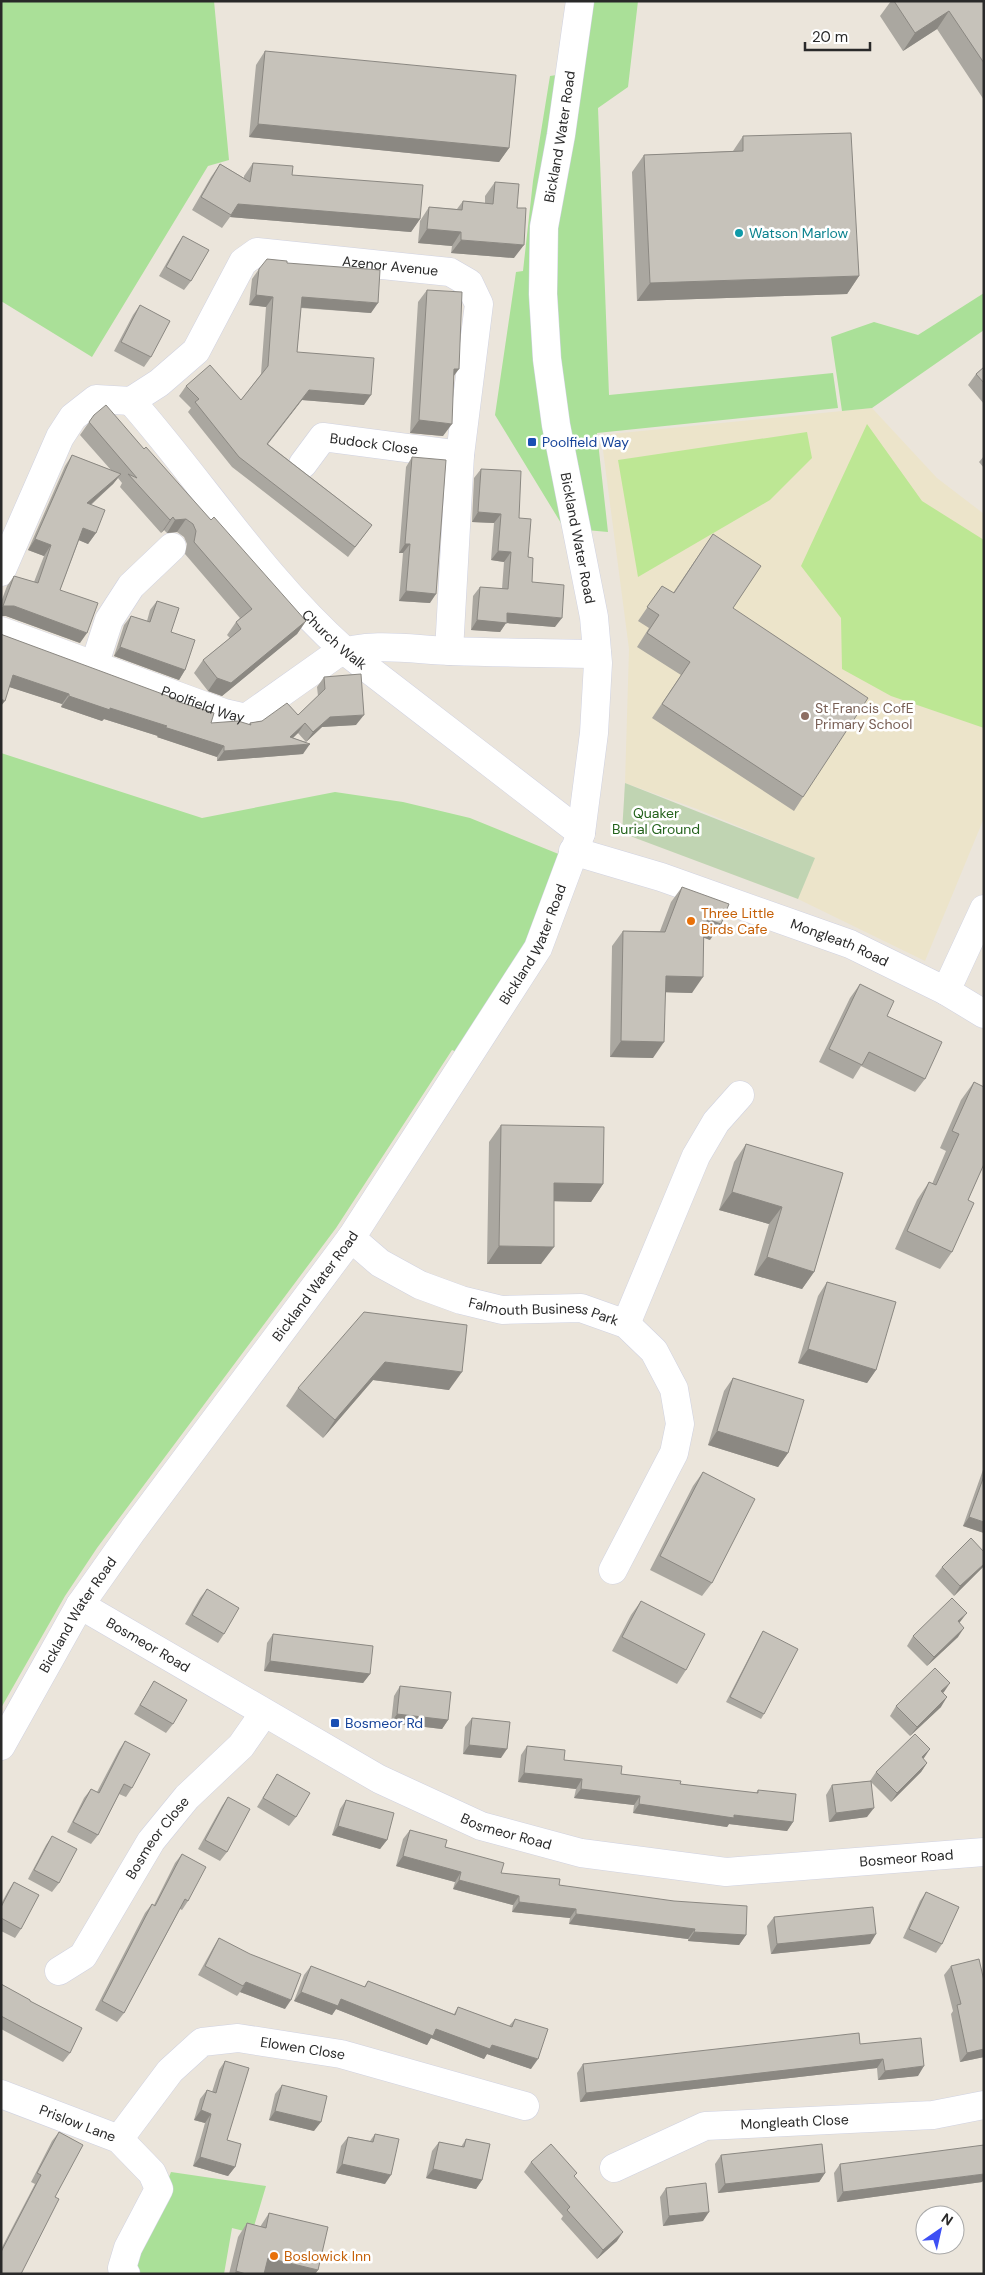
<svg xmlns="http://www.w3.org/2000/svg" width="985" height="2275" font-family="'DM Sans',sans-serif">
<rect width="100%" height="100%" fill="#ebe5db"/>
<path fill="#ece4ca" d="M872,408L937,478L984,514V818L925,961L798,899L814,858L697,809L625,783L629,649L601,435Z"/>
<path fill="#aae098" d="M1,1H214L229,160L208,166L92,357L1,301Z
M589,1H638L628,87L598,108L609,395L833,373L838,408L597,433L608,532L564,528L495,415L516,272L523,271L533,181L550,76L577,72Z
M984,293V330L872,408L842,411L831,337L874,322L918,335Z
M1,753L202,818L335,792L403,802L470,818L561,855L527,943L457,1052L452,1050L336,1228L97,1548L65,1596L1,1708Z
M171,2172L266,2186L252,2233L232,2228L224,2274H137L133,2267Z"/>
<path fill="#c0d4b2" d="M625,783L815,858L798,899L622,833Z"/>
<path fill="#bde794" d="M867,424L922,501L984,540V728L891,696L842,669L841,618L801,566Z
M807,432L812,458L770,500L638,577L618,460Z"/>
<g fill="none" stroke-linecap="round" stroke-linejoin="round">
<defs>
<g id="minor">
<path id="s1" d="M131,401L159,383L196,351L243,262L257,252L450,272L469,283L479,304L460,455L449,651"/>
<path id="s2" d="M131,401C203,483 263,578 345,651L581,833"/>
<path id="s3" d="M303,464L323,437L460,455"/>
<path d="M1,572L60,437L73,417L96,399L131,401"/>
<path id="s4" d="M1,631L224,713L246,718L335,655C372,641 414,650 452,651C500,653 549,653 597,654"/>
<path d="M94,666L109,620L131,586L172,547"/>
<path id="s5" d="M573,851L661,877L850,944L946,991L984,1014"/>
<path d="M946,991L984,909"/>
<path id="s6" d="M351,1238L380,1263L420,1285L461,1300L502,1310L581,1308L626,1324L654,1351L674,1389L680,1424L674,1453L613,1570"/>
<path d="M626,1324L696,1156L716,1122L740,1095"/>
<path id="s7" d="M80,1605L379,1779L481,1826L581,1853L726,1872L984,1852"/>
<path id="s8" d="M1,1746L80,1605L133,1530L351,1238L538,948L581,833L594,733L598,663L594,617L556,425L547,359L543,294L544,227L561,135L580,1"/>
<path id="s9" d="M59,1971L83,1956L151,1841L187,1797L241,1746L264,1713"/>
<path id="s10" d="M1,2094L119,2139L152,2173L159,2189L128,2248L122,2268L126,2274"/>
<path id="s11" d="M119,2139L170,2071L202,2042L238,2038L341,2054L525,2106"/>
<path id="s12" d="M614,2168L705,2126L933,2115L984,2105"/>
</g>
</defs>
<use href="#minor" stroke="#d0d2e1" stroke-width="29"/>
<use href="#minor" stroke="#fff" stroke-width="28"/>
</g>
<path fill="#aaa7a0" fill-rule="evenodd" d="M891,1H984V100L937,29L903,51L880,16Z
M265,51L509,148L499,162L249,137L256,65Z
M743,136L859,276L847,294L637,301L632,172L644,155L733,151Z
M253,163L292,175L420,219L411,232L230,217L222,228L192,210L211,177L220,164L244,178V176Z
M495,182L517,208L514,258L451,253L452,246L418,243L420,221L429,207L457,209L463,201L485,203V196Z
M183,236L191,281L184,290L159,276L177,245Z
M287,263L371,313L301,308L297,352L364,405L302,400L268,444L372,525L348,557L232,467L188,412L191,408L179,396L186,386L241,400L261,374L266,307L249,305L252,279L259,269Z
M427,290L454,375L443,436L410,433L418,302Z
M140,305L151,357L144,367L114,351L133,315Z
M984,367V404L968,385L976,374Z
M94,415L144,449L306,621L297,634L222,696L208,691L194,673L203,660L230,638L227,635L236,622L240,618L185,554L187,544L184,537L177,532L167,533L164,530L161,533L120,487L122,483L118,478L113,484L91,505L96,533L88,544L79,540L60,590L80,643L6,616H1V602L7,586L14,576L34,582L44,556L28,550L65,466L72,455L111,470L80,435Z
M984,456V468L979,462Z
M412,457L430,603L399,601L403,553H399L406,467Z
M481,469L519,518L528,557L532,582L555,627L506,623L500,632L471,630L473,596L480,587L502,589L504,562L491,560L494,523L472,522L474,478Z
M713,534L733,608L803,797L794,811L652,718L681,675L637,647L649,628L638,621L662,586L673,593Z
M157,601L185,670L179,680L114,656L124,625L131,616L147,621L150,610Z
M3,635L176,701L211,723L249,724L250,723L298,715L318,696L317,687L324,677L356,725L322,727L306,742L303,754L217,761V757L157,737L158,736L104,719L102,721L61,707L62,704L10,687ZM298,733L306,742L293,738Z
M682,887L710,940L704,937L692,993L666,992L653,1058L610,1057L612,946L623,931H660L671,902Z
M860,984L887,1016L925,1079L915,1092L861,1066L853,1079L819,1062L850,998Z
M974,1082L982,1168L968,1200L952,1252L940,1269L895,1249L917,1200L929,1182L932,1184L946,1151L940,1148L961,1100Z
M501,1125L603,1184L591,1202L554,1201L541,1264H487L489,1142Z
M746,1144L843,1173L814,1272L802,1289L754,1275L769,1224L719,1210L734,1162Z
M827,1282L876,1370L867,1383L798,1363L818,1296Z
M467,1325L449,1390L373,1380L323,1438L286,1406L298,1388Z
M733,1378L788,1453L778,1467L708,1445L724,1391Z
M984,1467V1533L963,1526Z
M703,1472L712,1583L702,1596L650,1570L693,1486Z
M984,1566L954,1596L935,1576L942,1567Z
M207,1589L224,1634L218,1643L185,1624L200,1598Z
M641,1601L686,1670L677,1684L612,1651L631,1615Z
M960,1623L958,1637L927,1666L907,1646L913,1636Z
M763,1631L764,1714L761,1719L726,1702L760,1636Z
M273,1634L370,1674L363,1683L264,1671L267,1643Z
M154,1681L173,1724L166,1733L134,1714Z
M400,1686L448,1720L442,1729L391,1723L394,1696Z
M896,1706L941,1707L910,1736L890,1716Z
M472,1718L501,1758L463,1754L465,1727Z
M125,1741L132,1788L126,1797L119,1794L98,1835L91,1844L67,1832L84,1798L91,1789L97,1792L119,1750Z
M527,1746L564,1760L621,1774L680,1784L756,1793L758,1790L793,1822L787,1831L729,1824L727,1827L633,1813L634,1805L574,1798L576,1789L518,1782L521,1755Z
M923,1759L927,1763L921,1772L891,1802L871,1782L867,1817L829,1822L826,1795L832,1785L870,1781L876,1772Z
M277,1774L296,1817L289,1826L257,1807Z
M228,1797L227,1852L220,1861L198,1849L222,1806Z
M346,1800L387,1840L380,1849L332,1835L340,1809Z
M410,1830L501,1873L559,1885L746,1935L739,1945L688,1941V1939L569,1924L570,1918L512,1912L513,1905L453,1889L455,1882L396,1866L403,1839Z
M52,1836L59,1883L52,1892L28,1879L46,1845Z
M182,1854L188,1901L182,1910L180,1909L124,2013L117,2022L95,2010L145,1913L152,1904L154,1905L175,1863Z
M14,1882L21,1929L15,1938L1,1931V1904L8,1891Z
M926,1892L942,1944L936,1953L903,1938L920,1901Z
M774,1917L870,1944L771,1954L767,1926Z
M219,1938L285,2009L240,1992L237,1996L198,1975L213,1948Z
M311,1966L364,1987L368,1981L454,2014L458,2007L509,2026L515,2019L531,2069L487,2054L484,2059L431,2038L427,2045L336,2009L332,2015L294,2001L304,1975Z
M951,1966L984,2057L960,2062L951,2014L953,2011L944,1975Z
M1,1984L30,2001L70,2053L63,2062L1,2029Z
M860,2044L918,2076L878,2080L877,2068L580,2102L577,2073L583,2064Z
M225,2061L227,2140L235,2167L228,2176L193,2166L205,2123L194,2120L200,2099L207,2090L212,2092L219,2070Z
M282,2085L314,2131L269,2120L275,2094Z
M59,2132L55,2197L1,2274V2249L35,2184L31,2182L52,2141Z
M375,2134L385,2184L336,2173L341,2146L348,2137L370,2141Z
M466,2139L482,2180L476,2189L426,2178L432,2151L439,2142L461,2147Z
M721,2155L825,2173L819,2182L718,2193L715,2164Z
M531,2162L574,2177L617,2241L597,2259L561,2219L563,2216L524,2172Z
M840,2164L982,2182L837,2202L834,2173Z
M666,2188L703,2221L663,2226L660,2197Z
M269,2213L318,2270L315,2274H269L265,2273L264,2274H229L238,2237L247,2223L260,2227Z"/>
<path fill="#8b8882" d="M949,11L937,29L903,51L915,33Z
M258,124L509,148L499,162L249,137Z
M238,204L420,219L411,232L230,217Z
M427,229L461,232L452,246L418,243Z
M461,240L524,245L514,258L451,253Z
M859,276L847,294L637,301L650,283Z
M256,295L273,297L266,307L249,305Z
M302,297L378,303L371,313L295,307Z
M454,369H459L450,381Z
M309,390L371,395L364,405L302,400L260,454Z
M419,420L452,424L443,436L410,433Z
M121,474L113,484L80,514L87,503Z
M478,512L501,514L494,523L472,522Z
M173,517L164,530L161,533L170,520Z
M186,519L177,532L167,533L175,520Z
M83,528L96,533L88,544L76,539Z
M35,539L51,545L44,556L28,550Z
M405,544H410L403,553H399Z
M498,551L511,552L504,562L491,560Z
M406,591L436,594L430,603L399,601Z
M3,606H14L87,633L80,643L6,616H1V609Z
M507,613L562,618L555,627L506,623L500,632L471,630L477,620Z
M306,621L297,634L222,696L208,691L217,678Z
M120,647L185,670L179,680L114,656Z
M13,675L69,694L62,704L6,686Z
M69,696L110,708L167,726L224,746L217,757L157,737L158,736L104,719L102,721L61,707Z
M1,699L5,701L1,706Z
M364,715L356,725L322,727L306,742L313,732L330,717Z
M305,723L298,733L284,746L310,744L303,754L217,761L224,751L290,737Z
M704,918L721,924L710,940L693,934Z
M666,976L703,977L692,993L655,992Z
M621,1041L664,1042L653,1058L610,1057Z
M554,1183L603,1184L591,1202L542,1201Z
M732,1192L782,1207L769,1224L719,1210Z
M499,1246L554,1247L541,1264H487Z
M767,1257L814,1272L802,1289L754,1275Z
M808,1349L876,1370L867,1383L798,1363Z
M385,1362L462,1372L449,1390L373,1380L323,1438L335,1420Z
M717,1431L788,1453L778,1467L708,1445Z
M969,1517L984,1522V1533L963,1526Z
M984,1564V1566L954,1596L960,1586Z
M967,1613L960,1622L952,1631L958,1621Z
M964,1628L958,1637L927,1666L934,1657Z
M270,1661L370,1674L363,1683L264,1671Z
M950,1683L944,1692L935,1701L941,1691Z
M947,1697L941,1707L910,1736L917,1727Z
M397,1714L448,1720L442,1729L391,1723Z
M469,1745L507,1749L501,1758L463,1754Z
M930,1749L924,1758L915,1766L922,1757Z
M927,1763L921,1772L891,1802L897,1793Z
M524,1773L582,1779L576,1789L518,1782Z
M581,1789L640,1796L634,1805L574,1798Z
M639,1804L734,1815L793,1822L787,1831L729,1824L727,1827L633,1813Z
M874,1808L867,1817L829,1822L836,1813Z
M338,1826L387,1840L380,1849L332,1835Z
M403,1856L461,1872L455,1882L396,1866Z
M459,1880L519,1896L513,1905L453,1889Z
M519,1902L576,1909L570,1918L512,1912Z
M576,1914L695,1929L688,1939L569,1924Z
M694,1932L746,1935L739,1945L688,1941Z
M876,1934L870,1944L771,1954L777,1944Z
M246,1982L291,2000L285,2009L240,1992Z
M301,1992L341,1999L436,2029L492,2045L538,2059L531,2069L487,2054L484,2059L431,2038L427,2045L336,2009L332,2015L294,2001Z
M984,2049V2057L960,2062L967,2053Z
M883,2059L877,2068L580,2102L586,2093Z
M924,2066L918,2076L878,2080L885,2071Z
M201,2110L211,2114L205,2123L194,2120Z
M275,2111L321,2122L314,2131L269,2120Z
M200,2157L235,2167L228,2176L193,2166Z
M342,2164L391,2175L385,2184L336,2173Z
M433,2169L482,2180L476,2189L426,2178Z
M825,2173L819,2182L718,2193L725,2184Z
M984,2174V2180L982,2182L837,2202L843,2192Z
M709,2212L703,2221L663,2226L669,2216Z
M623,2232L617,2241L597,2259L603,2250Z
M268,2258L318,2270L315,2274H269L259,2271Z
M236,2271L246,2274H234Z"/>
<path fill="#c6c2ba" stroke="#8b8882" d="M894,1H984V63L949,11L915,33Z
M265,51L516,75L509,148L258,124Z
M851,133L859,276L650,283L644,155L743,151V136Z
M253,163L293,166L292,175L423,185L420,219L238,204L231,215L201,197L220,164L250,182Z
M495,182L519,184L517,208H526L524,245L461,240V232L427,229L429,207L462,210L463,201L493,204Z
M183,236L209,250L191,281L166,267Z
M267,259L287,261V263L380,270L378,303L302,297L297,352L374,358L371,395L309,390L267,444L372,525L355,547L239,457L195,402L199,399L186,386L210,365L241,400L268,366L273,297L256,295L259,269Z
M427,290L462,292L459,369H454L452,424L419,420Z
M140,305L170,321L151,357L121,342Z
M984,367V383L976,374Z
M106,405L144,449L146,447L211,520L214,517L306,621L231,683L217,678L203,660L241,629L236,622L252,609L194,542L196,531L193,524L186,519L175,520L173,517L170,520L128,474L137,478L89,422L94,415Z
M72,455L121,474L87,503L105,510L96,533L83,528L60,590L98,603L87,633L14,606H3L14,576L38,583L51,545L35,539Z
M412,457L446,460L436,594L406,591L410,544H405Z
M481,469L521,471L519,518L531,519L528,557L533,558L532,582L564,585L562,618L507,613V623L477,620L480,587L508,589L511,552L498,551L501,514L478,512Z
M713,534L761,566L733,608L868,698L803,797L662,704L690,662L647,633L659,615L647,607L662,586L674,593Z
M157,601L179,608L171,632L195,640L185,670L120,647L131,616L150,622Z
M1,634L3,635L176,699V701L214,713L211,723L238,721L251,725L250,723L262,721L287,703L298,715L325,689L324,677L361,674L364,715L330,717L313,732L305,723L290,737L310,744L224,751V746L164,727L167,726L110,708V710L69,696V694L13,675L5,701L1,699Z
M682,887L729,904L721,924L704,918L703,977L666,976L664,1042L621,1041L623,931L665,932Z
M860,984L894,1001L887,1016L942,1042L925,1079L869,1052L862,1065L829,1049Z
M974,1082L984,1087V1164L968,1200L974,1203L952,1252L907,1231L929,1182L936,1185L959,1134L952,1131Z
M501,1125L604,1127L603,1184L554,1183V1247L499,1246Z
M746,1144L843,1173L814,1272L767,1257L782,1207L732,1192Z
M827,1282L896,1302L876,1370L808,1349Z
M364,1312L467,1325L462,1372L385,1362L335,1420L298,1388Z
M733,1378L804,1400L788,1453L717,1431Z
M703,1472L755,1499L712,1583L660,1556Z
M984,1476V1522L969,1517Z
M971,1538L984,1552V1564L960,1586L942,1567Z
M207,1589L239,1608L224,1634L192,1615Z
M952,1598L967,1613L958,1621L964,1628L934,1657L913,1636Z
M641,1601L705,1634L686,1670L622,1637Z
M763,1631L798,1649L764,1714L730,1697Z
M273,1634L373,1646L370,1674L270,1661Z
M935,1668L950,1683L941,1691L947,1697L917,1727L896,1706Z
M154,1681L187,1700L173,1724L140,1705Z
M400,1686L451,1692L448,1720L397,1714Z
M472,1718L510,1722L507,1749L469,1745Z
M915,1734L930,1749L922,1757L927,1763L897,1793L876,1772Z
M125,1741L150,1754L132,1788L124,1784L98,1835L73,1822L91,1789L99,1793Z
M527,1746L565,1750L564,1760L622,1766L621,1774L681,1781L680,1784L758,1793V1790L796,1794L793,1822L734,1815V1818L639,1804L640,1796L581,1789L582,1779L524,1773Z
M277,1774L310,1793L296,1817L263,1798Z
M871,1781L874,1808L836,1813L832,1785Z
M228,1797L250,1809L227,1852L205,1840Z
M346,1800L394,1813L387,1840L338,1826Z
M410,1830L447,1840L445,1847L504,1863L501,1873L560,1879L559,1885L674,1901L747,1906L746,1935L694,1932L695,1929L576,1914V1909L519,1902V1896L459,1880L461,1872L403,1856Z
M52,1836L77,1849L59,1883L34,1870Z
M182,1854L206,1867L188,1901L185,1899L124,2013L102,2001L152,1904L155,1906Z
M14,1882L39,1895L21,1929L1,1918V1907Z
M926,1892L959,1907L942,1944L909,1929Z
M873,1907L876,1934L777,1944L774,1917Z
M219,1938L250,1954L301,1974L291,2000L246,1982L243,1986L205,1966Z
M979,1959L984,1981V2049L967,2053L957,2005L961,2004L951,1966Z
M311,1966L365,1987L368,1981L455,2015L458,2007L512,2027L515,2019L548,2029L538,2059L492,2045L490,2049L436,2029L433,2036L341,1999L338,2006L301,1992Z
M1,1984L30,2000V2001L82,2028L70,2053L1,2016Z
M859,2033L860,2044L921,2038L924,2066L885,2071L883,2059L586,2093L583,2064Z
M225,2061L249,2068L227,2140L241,2144L235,2167L200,2157L211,2114L201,2110L207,2090L216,2093Z
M282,2085L327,2096L321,2122L275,2111Z
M59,2132L83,2145L55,2197L59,2199L21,2274H1V2252L41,2175L37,2173Z
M375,2134L399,2139L391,2175L342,2164L348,2137L373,2142Z
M466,2139L490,2144L482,2180L433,2169L439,2142L464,2147Z
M551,2144L577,2173L574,2176L623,2232L603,2250L567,2210L570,2207L531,2162Z
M822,2144L825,2173L725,2184L721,2155Z
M984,2145V2174L843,2192L840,2164Z
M706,2183L709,2212L669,2216L666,2188Z
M269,2213L328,2227L318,2270L268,2258L264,2274H246L236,2271L247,2223L266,2228Z"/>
<circle fill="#0f9aa8" stroke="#fff" stroke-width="2" cx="739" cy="233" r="5"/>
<g fill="#1a4fb4" stroke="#fff" stroke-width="2">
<rect x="527" y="437" width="10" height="10" rx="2.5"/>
<rect x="330" y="1718" width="10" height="10" rx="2.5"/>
</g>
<circle fill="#8d6e63" stroke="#fff" stroke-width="2" cx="805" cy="716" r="5"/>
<g fill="#e8710a" stroke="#fff" stroke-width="2">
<circle cx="691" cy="921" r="5"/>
<circle cx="274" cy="2256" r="5"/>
</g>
<g text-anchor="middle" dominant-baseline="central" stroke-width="5" stroke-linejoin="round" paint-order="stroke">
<g font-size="14" fill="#292929" stroke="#fff">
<text stroke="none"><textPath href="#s8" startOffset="1789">Bickland Water Road</textPath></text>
<text stroke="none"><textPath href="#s1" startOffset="334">Azenor Avenue</textPath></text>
<text stroke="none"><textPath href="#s3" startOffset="85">Budock Close</textPath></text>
<text transform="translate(578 538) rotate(79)">Bickland Water Road</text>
<text stroke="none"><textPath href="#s2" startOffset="314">Church Walk</textPath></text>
<text stroke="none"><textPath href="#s4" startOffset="215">Poolfield Way</textPath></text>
<text stroke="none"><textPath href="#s5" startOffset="282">Mongleath Road</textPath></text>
<text stroke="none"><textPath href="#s8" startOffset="964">Bickland Water Road</textPath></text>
<text stroke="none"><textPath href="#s8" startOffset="558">Bickland Water Road</textPath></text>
<text stroke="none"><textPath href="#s6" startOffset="212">Falmouth Business Park</textPath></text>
<text stroke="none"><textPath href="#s8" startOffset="152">Bickland Water Road</textPath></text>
<text stroke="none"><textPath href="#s7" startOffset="79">Bosmeor Road</textPath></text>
<text stroke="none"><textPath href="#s7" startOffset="484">Bosmeor Road</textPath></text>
<text stroke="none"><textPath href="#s9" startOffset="168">Bosmeor Close</textPath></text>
<text stroke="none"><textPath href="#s7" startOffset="889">Bosmeor Road</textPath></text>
<text stroke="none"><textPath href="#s11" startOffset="230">Elowen Close</textPath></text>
<text stroke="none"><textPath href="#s12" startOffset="190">Mongleath Close</textPath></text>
<text stroke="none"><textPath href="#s10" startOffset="82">Prislow Lane</textPath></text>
</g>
<g font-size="14" fill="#0d838f" stroke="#fff" text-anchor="start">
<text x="749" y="233">Watson Marlow</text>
</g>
<g font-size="14" fill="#164399" stroke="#fff" text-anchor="start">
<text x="542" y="442">Poolfield Way</text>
<text x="345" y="1723">Bosmeor Rd</text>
</g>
<g font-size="14" fill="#785e54" stroke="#fff" text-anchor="start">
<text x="815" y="708">St Francis CofE<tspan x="815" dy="16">Primary School</tspan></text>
</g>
<g font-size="14" fill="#24631c" stroke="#fff">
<text x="656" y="813">Quaker<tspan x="656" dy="16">Burial Ground</tspan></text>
</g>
<g font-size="14" fill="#c56008" stroke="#fff" text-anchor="start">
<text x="701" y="913">Three Little<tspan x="701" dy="16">Birds Cafe</tspan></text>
<text x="284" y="2256">Boslowick Inn</text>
</g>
</g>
<rect width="985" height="2275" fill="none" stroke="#292929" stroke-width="5"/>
<g transform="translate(940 2230) rotate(34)"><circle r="24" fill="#ffffff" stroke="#a9a9a9"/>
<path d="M0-4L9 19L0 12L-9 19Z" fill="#3e50f4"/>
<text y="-8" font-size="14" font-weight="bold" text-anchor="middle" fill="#292929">N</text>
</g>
<path d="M805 42v8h65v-8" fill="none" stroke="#292929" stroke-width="2.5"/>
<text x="812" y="42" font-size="15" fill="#292929" stroke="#ffffff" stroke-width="4" paint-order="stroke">20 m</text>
</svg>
